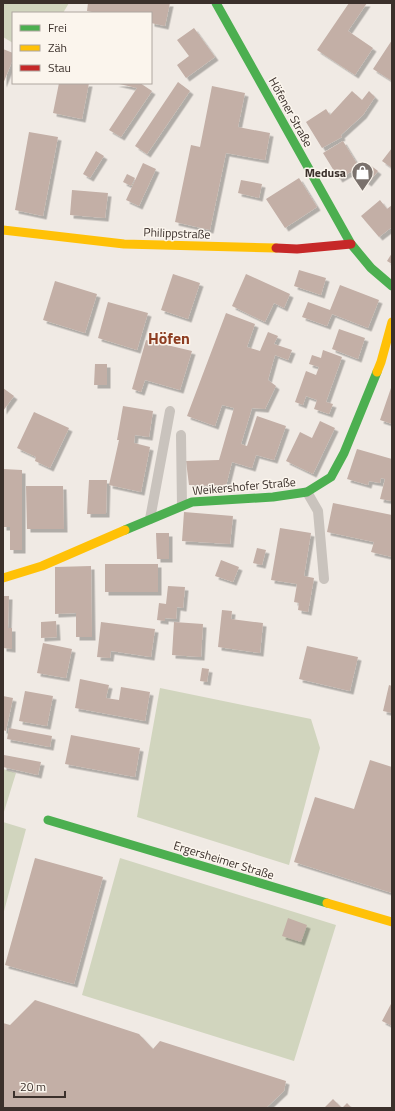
<svg xmlns="http://www.w3.org/2000/svg" width="395" height="1111" font-family="'Titillium Web',sans-serif">
<defs>
<filter id="shadow"><feDropShadow dx="3.5" dy="3.5" stdDeviation="0" flood-color="#0004"/></filter>
</defs>
<rect width="100%" height="100%" fill="#f0eae4"/>
<path fill="#d1d5be" d="M3,3H69L63,13H13V43L3,37Z
M160,688L311,719L320,748L289,865L137,817Z
M3,769L16,773L3,815Z
M3,822L26,829L3,915Z
M120,858L336,925L294,1061L82,995Z"/>
<path fill="#c3afa6" filter="url(#shadow)" d="M88,3H170L165,26L151,23V13H98L87,11Z
M349,3H367L348,31L373,48L355,75L317,50Z
M194,28L215,57L186,78L177,65L189,56L177,40Z
M392,40V81L373,69Z
M3,49L13,53V59L3,84Z
M178,82L190,91L147,154L135,146Z
M59,83H89L82,119L53,113Z
M115,83H140L152,91L121,137L109,130L137,88Z
M212,86L245,93L238,127L270,133L265,160L226,153L210,230L175,222L191,145L200,147Z
M352,91L362,100L369,91L375,97L363,115L341,135L342,137L322,148L306,122L326,109L330,115Z
M29,132L58,137L43,216L15,210Z
M343,141L359,167L339,179L323,153Z
M392,148V168L382,161Z
M96,151L104,156L90,178L83,174Z
M143,163L156,169L139,206L126,200Z
M370,165L378,171L368,183L360,177Z
M127,174L135,178L131,186L123,182Z
M299,178L317,207L285,228L266,199Z
M241,180L262,184L259,198L238,193Z
M72,190L108,193L105,218L70,215Z
M380,200L387,209L392,205V227L379,237L361,216Z
M392,253V264L387,261Z
M299,270L326,278L321,295L294,286Z
M173,274L200,283L188,319L161,310Z
M246,274L290,294L284,308L274,303L265,322L232,306Z
M55,281L97,294L85,333L43,320Z
M340,285L379,300L368,328L332,314L327,326L302,317L308,302L330,310Z
M108,302L148,313L137,350L98,338Z
M226,313L255,324L247,347L260,351L268,332L278,336L274,344L292,350L288,360L275,355L268,380L276,386L265,409L252,408L241,444L247,446L257,416L286,426L274,460L256,455L252,468L232,462L226,486L189,485L186,461L219,460L234,408L222,405L215,426L187,416Z
M339,329L365,338L358,359L332,349Z
M146,340L192,351L180,390L145,380L141,392L132,389Z
M323,350L342,357L326,402L333,404L329,414L314,409L317,400L306,396L303,405L295,402L306,371L316,375L319,367L309,364L312,355L321,358Z
M95,364H107V385H94Z
M392,385V424L380,420Z
M3,388L14,396L3,411Z
M123,406L153,411L149,437L135,435L134,443L150,447L141,492L109,485L119,440H117Z
M34,412L69,428L50,468L35,461L36,457L17,448Z
M320,421L335,428L313,474L286,461L300,432L312,438Z
M357,449L392,459V501L380,499L385,479L381,478L380,483L369,481L368,485L347,479Z
M3,469L22,470V550H10V527H3Z
M89,480H107L106,514H87Z
M26,486H63L64,529H27Z
M333,503L392,515V557L371,552L374,542L327,532Z
M184,512L233,516L230,544L182,541Z
M280,528L311,533L304,576L314,578L308,612L298,610L299,603L294,602L297,584L271,580Z
M156,533H169V559H157Z
M257,548L266,550L262,565L253,563Z
M221,560L239,567L233,582L215,576Z
M105,564H158V592H105Z
M91,566L92,637H76V613L55,614V567Z
M168,586L185,587L183,608L177,607L176,619L165,618V621L157,620L159,603L166,604Z
M3,596H9L8,628H12V649L3,648Z
M222,610L232,611L231,619L263,623L260,653L218,647Z
M56,621L57,637L41,638V622Z
M101,622L155,629L151,657L111,651L110,658L97,657Z
M174,622L203,624L201,657L172,655Z
M43,643L72,649L66,678L37,673Z
M307,646L358,657L350,691L299,679Z
M202,668L209,669L207,682L200,681Z
M80,679L109,685L106,698L119,700L121,687L150,692L145,721L75,708Z
M389,685L392,686V713L383,711Z
M25,691L53,696L47,726L19,721Z
M3,696L13,698L6,731L3,730Z
M9,728L52,736L50,747L7,739Z
M71,735L140,748L135,777L65,764Z
M4,755L41,762L38,775L3,767Z
M370,760L392,767V893L294,862L315,797L354,809Z
M35,858L103,877L74,984L5,965Z
M288,918L307,925L301,942L282,936Z
M35,1000L139,1034L153,1049L160,1041L286,1081L284,1091L266,1108H3V1023L10,1025Z
M392,1002V1026L382,1021Z
M333,1099L342,1108L347,1103L352,1108H324Z"/>
<g fill="none" stroke-linecap="round" stroke-linejoin="round">
<path stroke="#c9c3bd" stroke-width="10" d="M181,435L182,506
M307,492L318,511L324,579
M150,519L170,411"/>
<path stroke="#4caf50" stroke-width="9" d="M216,3L351,244L371,268L392,286
M125,530L192,502L273,497L307,492L331,477L344,453L377,372
M48,820L327,903"/>
<path stroke="#ffc107" stroke-width="9" d="M3,230L124,244L276,248
M377,372L381,362L392,322
M3,578L42,566L125,530
M327,903L392,922"/>
<path stroke="#c62828" stroke-width="9" d="M276,248L297,249L351,244"/>
</g>
<defs>
<symbol id="shop-pin" viewBox="-11 -11 22 30"><path d="M0 17L-7.5 6A9.5 9.5 0 1 1 7.5 6Z" fill="#7a716c" stroke="#fbf5ed"/><path d="M-5-2.5h2.3a2.7 3.5 0 0 1 5.4 0H5L5.5 6h-11ZM-1.5-2.5h3a1.5 2.3 0 0 0-3 0Z" fill="#fff"/></symbol>
</defs>
<g fill-rule="evenodd">
<use href="#shop-pin" x="350" y="160" width="25" height="34"/>
</g>
<g text-anchor="middle" dominant-baseline="central" stroke-width="3" stroke-linejoin="round" paint-order="stroke">
<g font-size="12" fill="#3b302b" stroke="#fbf5ed">
<text transform="translate(291 112) rotate(61)">Höfener Straße</text>
<text transform="translate(177 233) rotate(2)">Philippstraße</text>
<text transform="translate(244 486) rotate(-5)">Weikershofer Straße</text>
<text transform="translate(224 860) rotate(17)">Ergersheimer Straße</text>
</g>
<g font-size="12" font-weight="bold" fill="#3b302b" stroke="#fbf5ed" text-anchor="end">
<text x="346" y="172">Medusa</text>
</g>
<g font-size="16" font-weight="bold" fill="#8d3d21" stroke="#fbf5ed">
<text x="169" y="338">Höfen</text>
</g>
</g>
<rect width="395" height="1111" fill="none" stroke="#3b302b" stroke-width="8"/>
<rect x="12" y="12" width="140" height="72" fill="#fbf5ed" stroke="#aea69f"/>
<rect x="20" y="25" width="20" height="6" fill="#4caf50" stroke="#aea69f"/>
<text x="48" y="32" font-size="12" fill="#3b302b">Frei</text>
<rect x="20" y="45" width="20" height="6" fill="#ffc107" stroke="#aea69f"/>
<text x="48" y="52" font-size="12" fill="#3b302b">Zäh</text>
<rect x="20" y="65" width="20" height="6" fill="#c62828" stroke="#aea69f"/>
<text x="48" y="72" font-size="12" fill="#3b302b">Stau</text>
<path d="M14 1091v6h51v-6" fill="none" stroke="#3b302b" stroke-width="2"/>
<text x="20" y="1091" font-size="12" fill="#3b302b" stroke="#fbf5ed" stroke-width="3" paint-order="stroke">20 m</text>
</svg>
